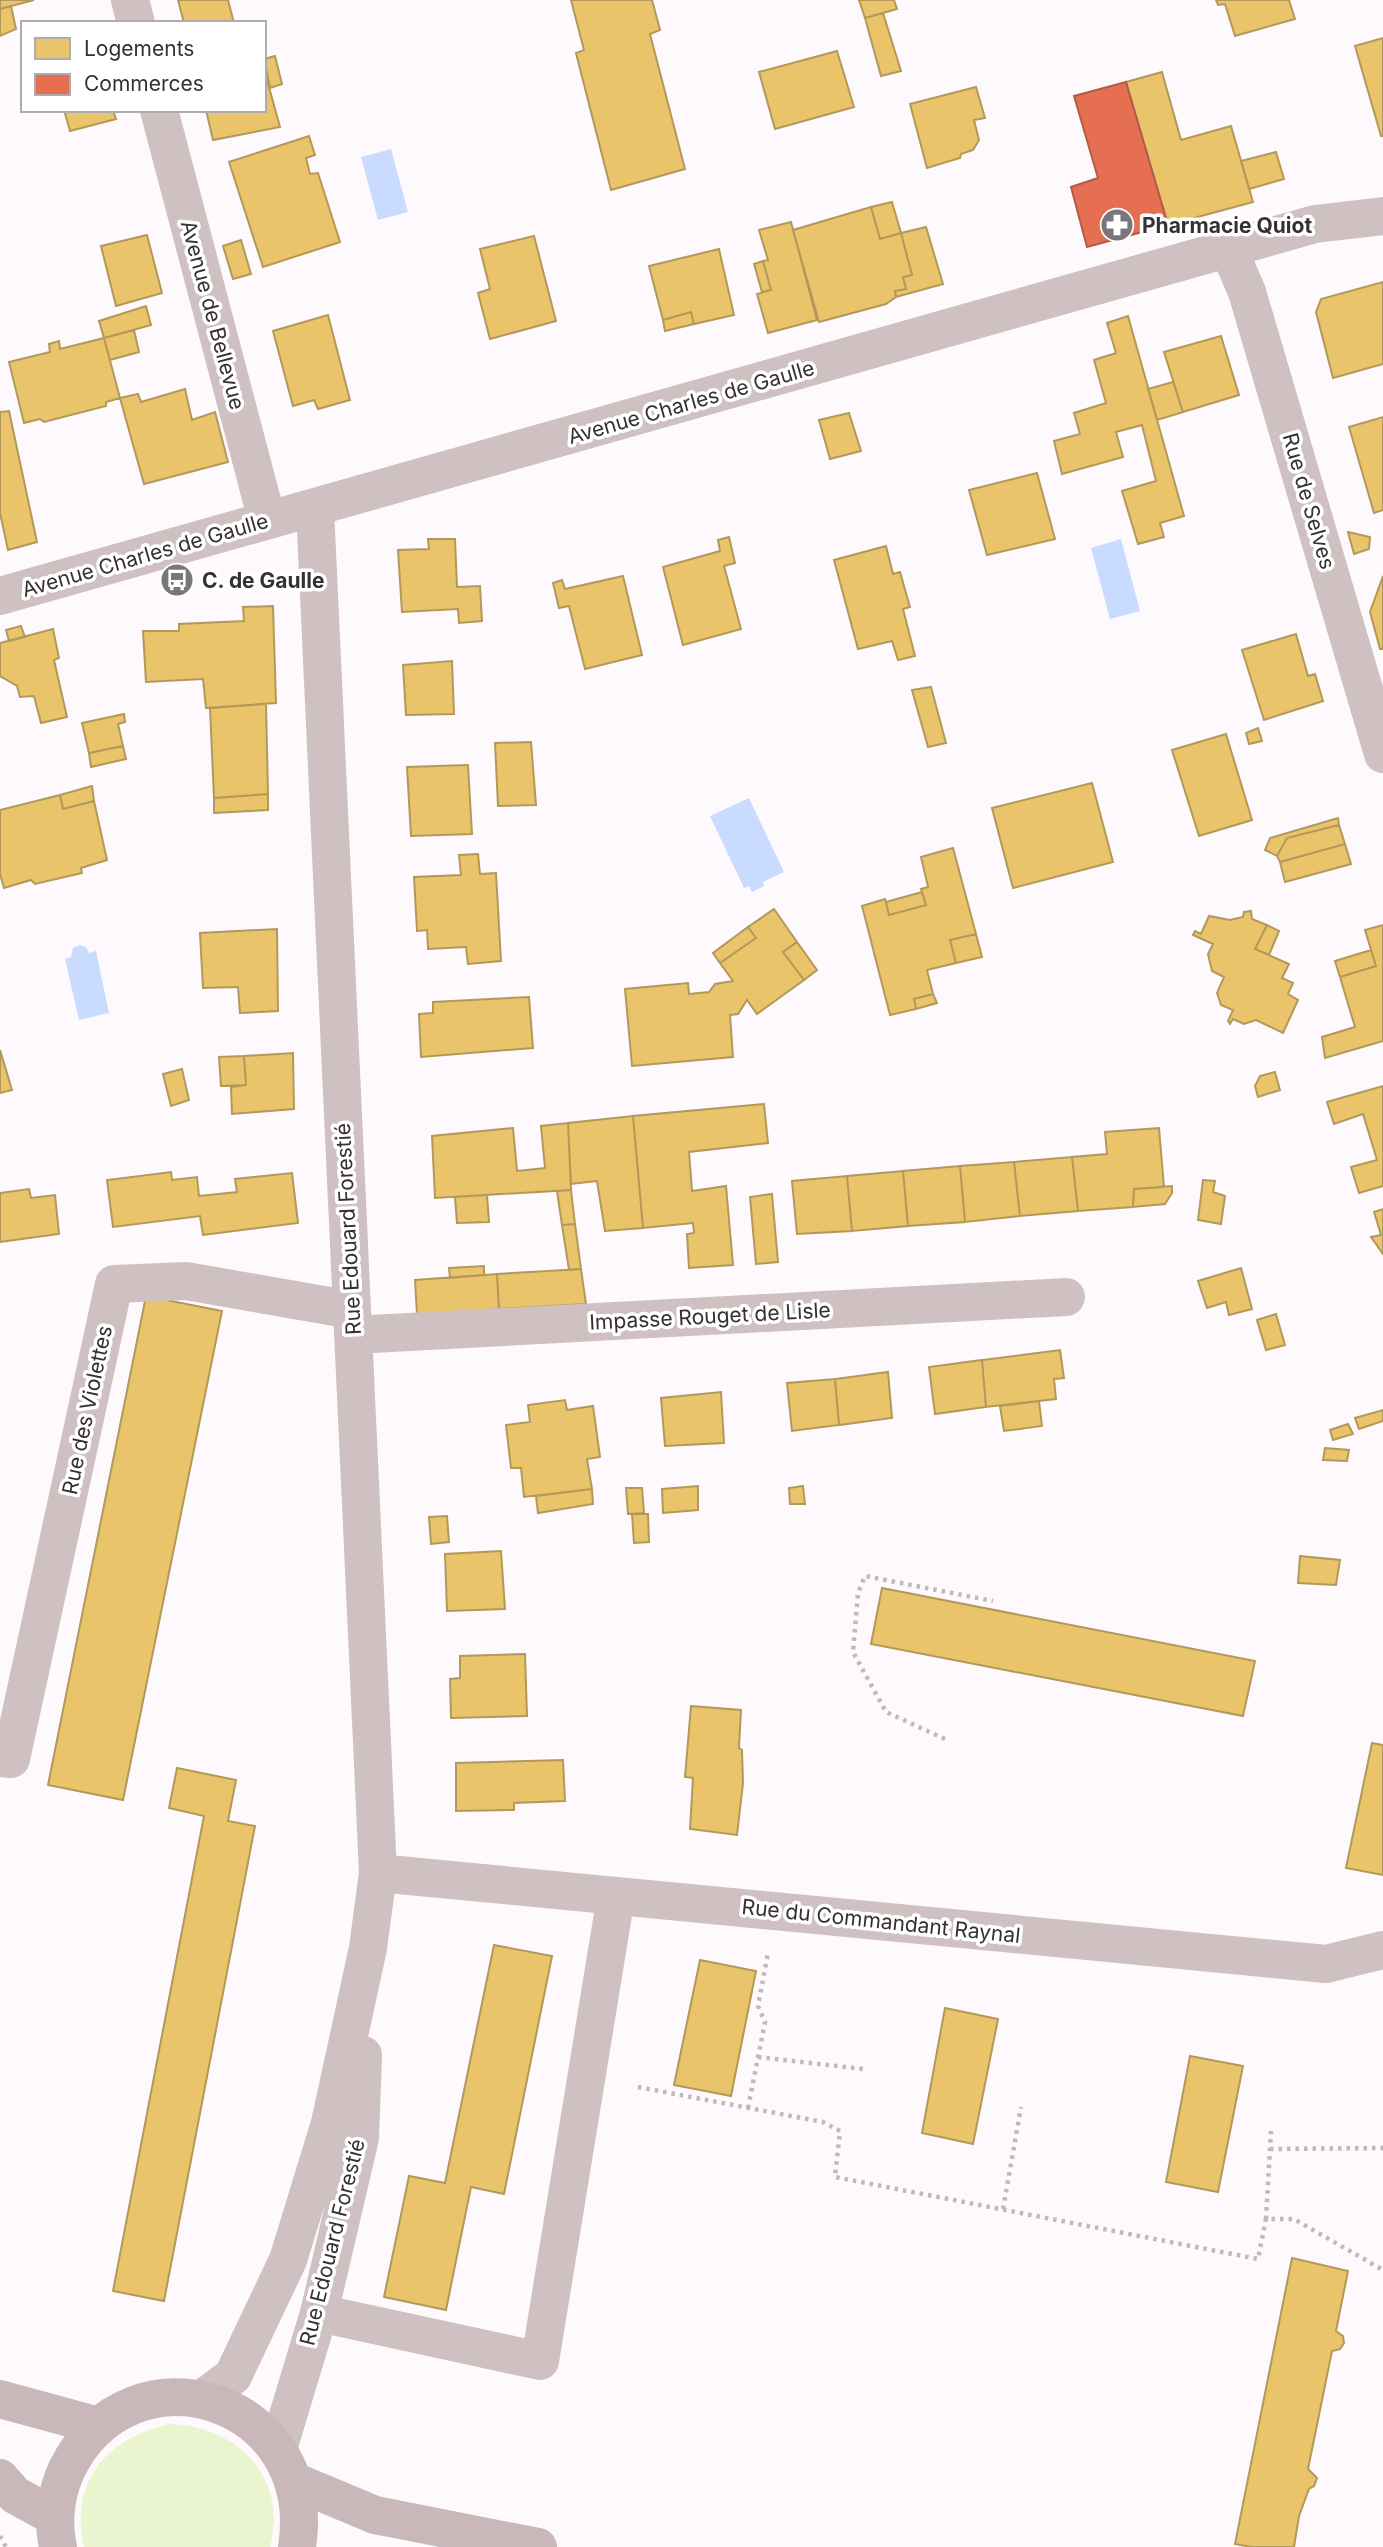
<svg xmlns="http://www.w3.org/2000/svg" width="1383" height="2547" font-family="Inter,sans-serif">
<rect width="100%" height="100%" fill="#fef9fd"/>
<path fill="#eaf5cf" d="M169,2424C237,2426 288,2476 270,2547H84C69,2482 107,2438 169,2424Z"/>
<path fill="#c9dbfe" d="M391,149L408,212L378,220L361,157Z
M1121,539L1140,611L1110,619L1091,548Z
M749,798L784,872L763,882L764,886L752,892L749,886L744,888L710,816Z
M80,945L86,947L89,953L96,951L109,1013L79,1020L65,959L71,957L73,948Z"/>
<path fill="#e9c46a" stroke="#b3985a" stroke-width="2" d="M0,0H34L0,9Z
M178,0H228L234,23H184Z
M571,0H652L660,30L650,34L685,169L611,190L576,53L584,50Z
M859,0H894L897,9L865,18Z
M1216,0H1289L1295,19L1235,36L1225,4L1218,5Z
M11,6L16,29L0,36V9Z
M883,13L901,71L881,76L865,18Z
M1383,38V136H1381L1355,46Z
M837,51L854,107L775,129L759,72Z
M275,56L282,84L270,88L264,59Z
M264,69L280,127L213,140L206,110H264Z
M1162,72L1181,140L1231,126L1253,202L1168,225L1126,82Z
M976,87L985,118L974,120L979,140L973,150L961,154L960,158L927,168L910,104Z
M64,110H113L116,119L70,131Z
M309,136L315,155L306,158L310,174L318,173L340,242L263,267L229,162Z
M1276,152L1284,179L1249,189L1241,161Z
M892,202L901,233L880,239L871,207Z
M871,207L880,239L901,233L912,275L903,277L906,289L895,291L896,297L886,304L819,322L793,230Z
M791,222L817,320L768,333L757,294L771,290L763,261L768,260L759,230Z
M926,227L943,284L896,297L895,291L906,289L903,277L912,275L901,233Z
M147,235L162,293L116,306L101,246Z
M534,236L556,321L490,339L478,293L490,289L480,249Z
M241,240L251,274L233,279L223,246Z
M719,249L734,315L694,324L691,312L663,320L649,266Z
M763,261L771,290L762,292L754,264Z
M1383,282V364L1333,378L1316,312L1321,299Z
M146,306L151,325L104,338L99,321Z
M691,312L694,324L665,331L663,320Z
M328,315L350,400L318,409L314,400L293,406L273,331Z
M1128,316L1184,516L1160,523L1164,537L1138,544L1122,491L1156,481L1142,425L1116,432L1123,457L1062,474L1054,441L1080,434L1074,413L1106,403L1094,360L1116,353L1107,323Z
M134,330L139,352L110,360L104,338Z
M1221,336L1239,395L1183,412L1164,352Z
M104,338L120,398L106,402V406L44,422L40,419L24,423L9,362L50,352L49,344L59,341L60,349Z
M1173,382L1183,412L1157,420L1148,389Z
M185,389L192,420L215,412L228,462L144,484L120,398L138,394L141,402Z
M9,411L37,542L8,550L0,513V412Z
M849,413L861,451L830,459L819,420Z
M1383,417V510L1374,513L1349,427Z
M1037,473L1055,539L987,555L969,490Z
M1348,532L1370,537L1369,549L1354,554Z
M729,537L735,563L724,566L741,629L683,645L663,567L720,551L718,540Z
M428,539H455L457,587L480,586L482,621L459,623L458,609L402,612L398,550L429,549Z
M886,546L893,574L900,572L910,607L903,609L915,656L898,660L892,641L858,649L834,560Z
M623,576L642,655L585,669L569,606L559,608L553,583L562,580L565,589Z
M1383,576V649H1380L1370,612Z
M273,606L276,703L206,708L203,679L146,682L143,631H179V624L244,621L243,607Z
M21,626L25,637L9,641L6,630Z
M53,629L59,658L54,660L67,717L41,723L34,696L20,697L17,686L0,676V643Z
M1296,634L1308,676L1315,674L1323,701L1264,720L1242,650Z
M452,661L454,714L406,715L403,665Z
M931,687L946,743L928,747L912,690Z
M266,704L268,794L214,798L210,708Z
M124,714L125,722L118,724L123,746L89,753L82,723Z
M1258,728L1262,741L1249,744L1246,733Z
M1226,734L1252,820L1199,836L1172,750Z
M531,742L536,805L498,806L495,743Z
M123,746L126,759L91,767L89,753Z
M468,765L472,834L411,836L407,767Z
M1092,783L1113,862L1013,888L992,808Z
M92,786L94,801L63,809L60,795Z
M268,794V810L214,813V798Z
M60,795L63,809L94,801L107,860L81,868L82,873L35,884L31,880L4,888L0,874V810Z
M1338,818L1339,825L1287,838L1277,856L1265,850L1270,838Z
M1339,825L1345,844L1280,862L1277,856L1287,838Z
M1345,844L1351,864L1285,882L1280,862Z
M953,848L976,934L950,940L956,963L927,970L933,994L914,999L916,1009L890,1015L862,906L885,899L889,915L926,905L921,889L928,887L921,857Z
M478,854L480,874L496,873L501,961L468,964L466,947L428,949L427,930L417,931L414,877L461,875L459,855Z
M922,892L926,905L889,915L886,902Z
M774,909L797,942L783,952L804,980L757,1014L747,1000L738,1014L730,1015L733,1057L632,1066L625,989L688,983L689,994L709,992L715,984L733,981L720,963L756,938L748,927Z
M1251,911L1252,919L1267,925L1255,949L1289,964L1282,978L1293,983L1288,994L1298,1000L1283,1033L1256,1020L1244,1024L1233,1019L1230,1024L1228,1021L1233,1010L1221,1005L1217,993L1224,977L1212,971L1208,954L1213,944L1193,935L1195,931L1201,934L1209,916L1230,920L1243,917L1244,912Z
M1267,925L1279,931L1269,955L1255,949Z
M1383,925V1041L1325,1058L1322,1037L1355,1027L1340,977L1376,966L1365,930Z
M748,927L756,938L720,963L713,953Z
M277,929L278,1011L240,1013L238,987L203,988L200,933Z
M976,934L982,957L956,963L950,940Z
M797,942L817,970L804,980L783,952Z
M1371,950L1376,966L1340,977L1335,961Z
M933,994L937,1003L916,1009L914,999Z
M529,997L533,1048L421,1057L419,1014L433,1013V1002Z
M0,1050L12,1090L0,1093Z
M293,1053L294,1109L232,1114L231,1087L246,1085L244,1056Z
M244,1056L246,1085L221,1086L219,1057Z
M182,1069L189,1100L171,1106L163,1074Z
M1275,1072L1280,1090L1258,1097L1255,1086L1260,1076Z
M1383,1086V1186L1359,1193L1351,1167L1377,1160L1363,1114L1334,1124L1327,1102Z
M764,1104L768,1143L689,1152L692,1191L726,1186L733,1265L689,1268L687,1234L694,1233L693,1223L643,1228L633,1116Z
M633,1116L643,1228L605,1231L597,1181L571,1184L568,1123Z
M568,1123L571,1190L435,1198L432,1136L513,1128L517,1171L545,1168L541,1126Z
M1159,1128L1164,1187L1134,1189L1133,1207L1078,1211L1072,1157L1107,1154L1105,1132Z
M1072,1157L1078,1211L1020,1216L1014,1162Z
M1014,1162L1020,1216L965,1222L960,1166Z
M960,1166L965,1222L908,1226L903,1171Z
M903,1171L908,1226L852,1231L847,1176Z
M171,1172L172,1180L197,1177L199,1196L237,1192L235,1179L292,1173L298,1223L203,1235L200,1216L113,1227L107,1180Z
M847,1176L852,1231L797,1234L792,1181Z
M1203,1180L1215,1181L1213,1192L1225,1196L1221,1224L1198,1220Z
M1172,1186V1193L1165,1204L1133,1207L1134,1189Z
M29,1189L31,1198L55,1195L59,1234L0,1242V1193Z
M571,1190L575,1224L562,1225L557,1191Z
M772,1194L778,1262L756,1264L750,1197Z
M487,1195L489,1222L457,1223L455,1197Z
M1383,1209V1254L1371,1237L1381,1235L1374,1212Z
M575,1224L581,1269L569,1270L562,1225Z
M484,1266V1275L450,1278L449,1268Z
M1241,1268L1252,1309L1229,1315L1226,1302L1207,1308L1198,1281Z
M581,1269L586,1304L499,1309L497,1274Z
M497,1274L499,1309L417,1315L415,1280Z
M146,1296L222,1311L123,1800L48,1785Z
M1276,1314L1285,1345L1266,1350L1257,1320Z
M1060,1350L1064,1378L1054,1379L1056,1399L986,1407L982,1360Z
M982,1360L986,1407L935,1414L929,1367Z
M888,1372L892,1418L839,1425L835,1379Z
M835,1379L839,1425L792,1431L787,1383Z
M721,1392L724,1443L665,1446L661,1398Z
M565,1400L567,1410L593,1406L600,1457L587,1459L592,1489L524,1497L521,1468H511L506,1425L530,1422L528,1405Z
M1039,1401L1042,1426L1004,1431L1000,1406Z
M1383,1410V1421L1359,1429L1355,1418Z
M1348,1424L1353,1434L1333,1440L1330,1430Z
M1325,1448L1349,1450L1347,1461L1323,1460Z
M698,1486V1510L663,1513L662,1489Z
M803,1486L805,1504H790L789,1488Z
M626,1488H642L644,1513L628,1514Z
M592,1489L593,1504L538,1513L536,1496Z
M632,1514H648L649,1542L634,1543Z
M447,1516L449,1542L431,1544L429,1517Z
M501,1551L505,1609L447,1611L445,1554Z
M1300,1556L1340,1560L1336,1585L1298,1583Z
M882,1588L1255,1661L1243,1716L871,1644Z
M525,1654L527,1716L451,1718L450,1679L460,1678V1656Z
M691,1706L741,1710L739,1748L742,1750L743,1783L737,1835L690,1829L693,1778L685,1777Z
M1372,1743L1383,1745V1875L1346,1868Z
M563,1760L565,1801L514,1803V1810L456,1811V1763Z
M177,1768L236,1780L228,1821L255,1826L164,2301L113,2291L204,1816L169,1808Z
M494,1945L552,1956L504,2194L471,2187L446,2310L384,2297L409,2176L445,2183Z
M700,1960L756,1971L731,2096L674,2085Z
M945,2008L998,2019L973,2144L922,2133Z
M1190,2056L1243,2066L1218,2192L1166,2182Z
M1292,2258L1348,2271L1336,2331L1343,2336L1344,2343L1340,2349L1332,2351L1308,2469L1317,2478L1314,2486L1309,2489L1299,2516L1294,2547H1251L1235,2544Z"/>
<path fill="#e76f51" stroke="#b15c48" stroke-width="2" d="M1126,82L1168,225L1087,247L1071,187L1098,178L1074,96Z"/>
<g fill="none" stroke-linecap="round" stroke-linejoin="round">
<path stroke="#c1b8b9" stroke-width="4.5" stroke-dasharray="3.5 5" stroke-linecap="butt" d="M945,1739L886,1712L853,1652L858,1593L865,1576L993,1601
M758,2057L863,2069
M638,2087L823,2122L840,2131L835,2177L1258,2259L1266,2219H1294L1383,2270
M748,2108L765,2022L758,2006L768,1953
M1270,2149L1383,2148
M1003,2209L1021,2107
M1266,2219L1271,2131
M0,2536L6,2547"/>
<path stroke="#cfc0c2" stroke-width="38" d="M130,0L136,23
M159,110L267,520
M1229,250L1247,292L1383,754
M0,596L1315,224L1383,216
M353,1335L1066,1297
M0,1758L11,1759L114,1284L186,1281L352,1310
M378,1873L1326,1964L1383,1950
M319,2313L540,2361L616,1896
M202,2399L233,2376L288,2260L330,2123L368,1948L378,1873L315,508
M278,2449L319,2313L360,2138L363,2055"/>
<path stroke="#c8b8b9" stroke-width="38" d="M0,2399L99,2426
M0,2478L15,2495L55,2517
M296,2482L375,2515L538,2547
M58,2547C52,2521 56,2492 67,2469C131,2339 320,2398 297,2547"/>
</g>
<defs>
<symbol id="pharmacy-disc" viewBox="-11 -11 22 22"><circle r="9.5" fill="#7b767a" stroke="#fff"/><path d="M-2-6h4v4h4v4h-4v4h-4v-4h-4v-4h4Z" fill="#fff"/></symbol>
<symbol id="bus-disc" viewBox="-11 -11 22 22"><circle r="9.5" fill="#7b767a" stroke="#fff"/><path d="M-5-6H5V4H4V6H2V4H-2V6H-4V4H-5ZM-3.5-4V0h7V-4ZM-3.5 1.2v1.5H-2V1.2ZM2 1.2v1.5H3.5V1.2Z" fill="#fff"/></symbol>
</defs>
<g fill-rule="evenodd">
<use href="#pharmacy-disc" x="1098" y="206" width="38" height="38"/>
<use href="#bus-disc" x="158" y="561" width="38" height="38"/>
</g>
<g text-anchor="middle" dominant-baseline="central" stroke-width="7" stroke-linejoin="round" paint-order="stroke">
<g font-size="21" font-weight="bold" fill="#343034" stroke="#fff" text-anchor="start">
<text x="1142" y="225">Pharmacie Quiot</text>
<text x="202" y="580">C. de Gaulle</text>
</g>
<g font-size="21" fill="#343034" stroke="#fff">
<text transform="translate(213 315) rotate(75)">Avenue de Bellevue</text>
<text transform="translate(691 402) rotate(-16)">Avenue Charles de Gaulle</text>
<text transform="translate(1309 501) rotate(74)">Rue de Selves</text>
<text transform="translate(145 555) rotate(-16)">Avenue Charles de Gaulle</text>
<text transform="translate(348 1229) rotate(-93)">Rue Edouard Forestié</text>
<text transform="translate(710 1316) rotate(-3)">Impasse Rouget de Lisle</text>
<text transform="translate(87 1410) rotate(-78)">Rue des Violettes</text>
<text transform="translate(881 1921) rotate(6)">Rue du Commandant Raynal</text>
<text transform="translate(332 2242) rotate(-76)">Rue Edouard Forestié</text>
</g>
</g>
<rect x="21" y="21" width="245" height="91" fill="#ffffff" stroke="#aeacae" stroke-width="2"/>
<rect x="35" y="38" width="35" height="21" fill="#e9c46a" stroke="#aeacae" stroke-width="2"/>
<text x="84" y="56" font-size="21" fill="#343034">Logements</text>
<rect x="35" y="74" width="35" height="21" fill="#e76f51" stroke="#aeacae" stroke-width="2"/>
<text x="84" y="91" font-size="21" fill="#343034">Commerces</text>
</svg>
